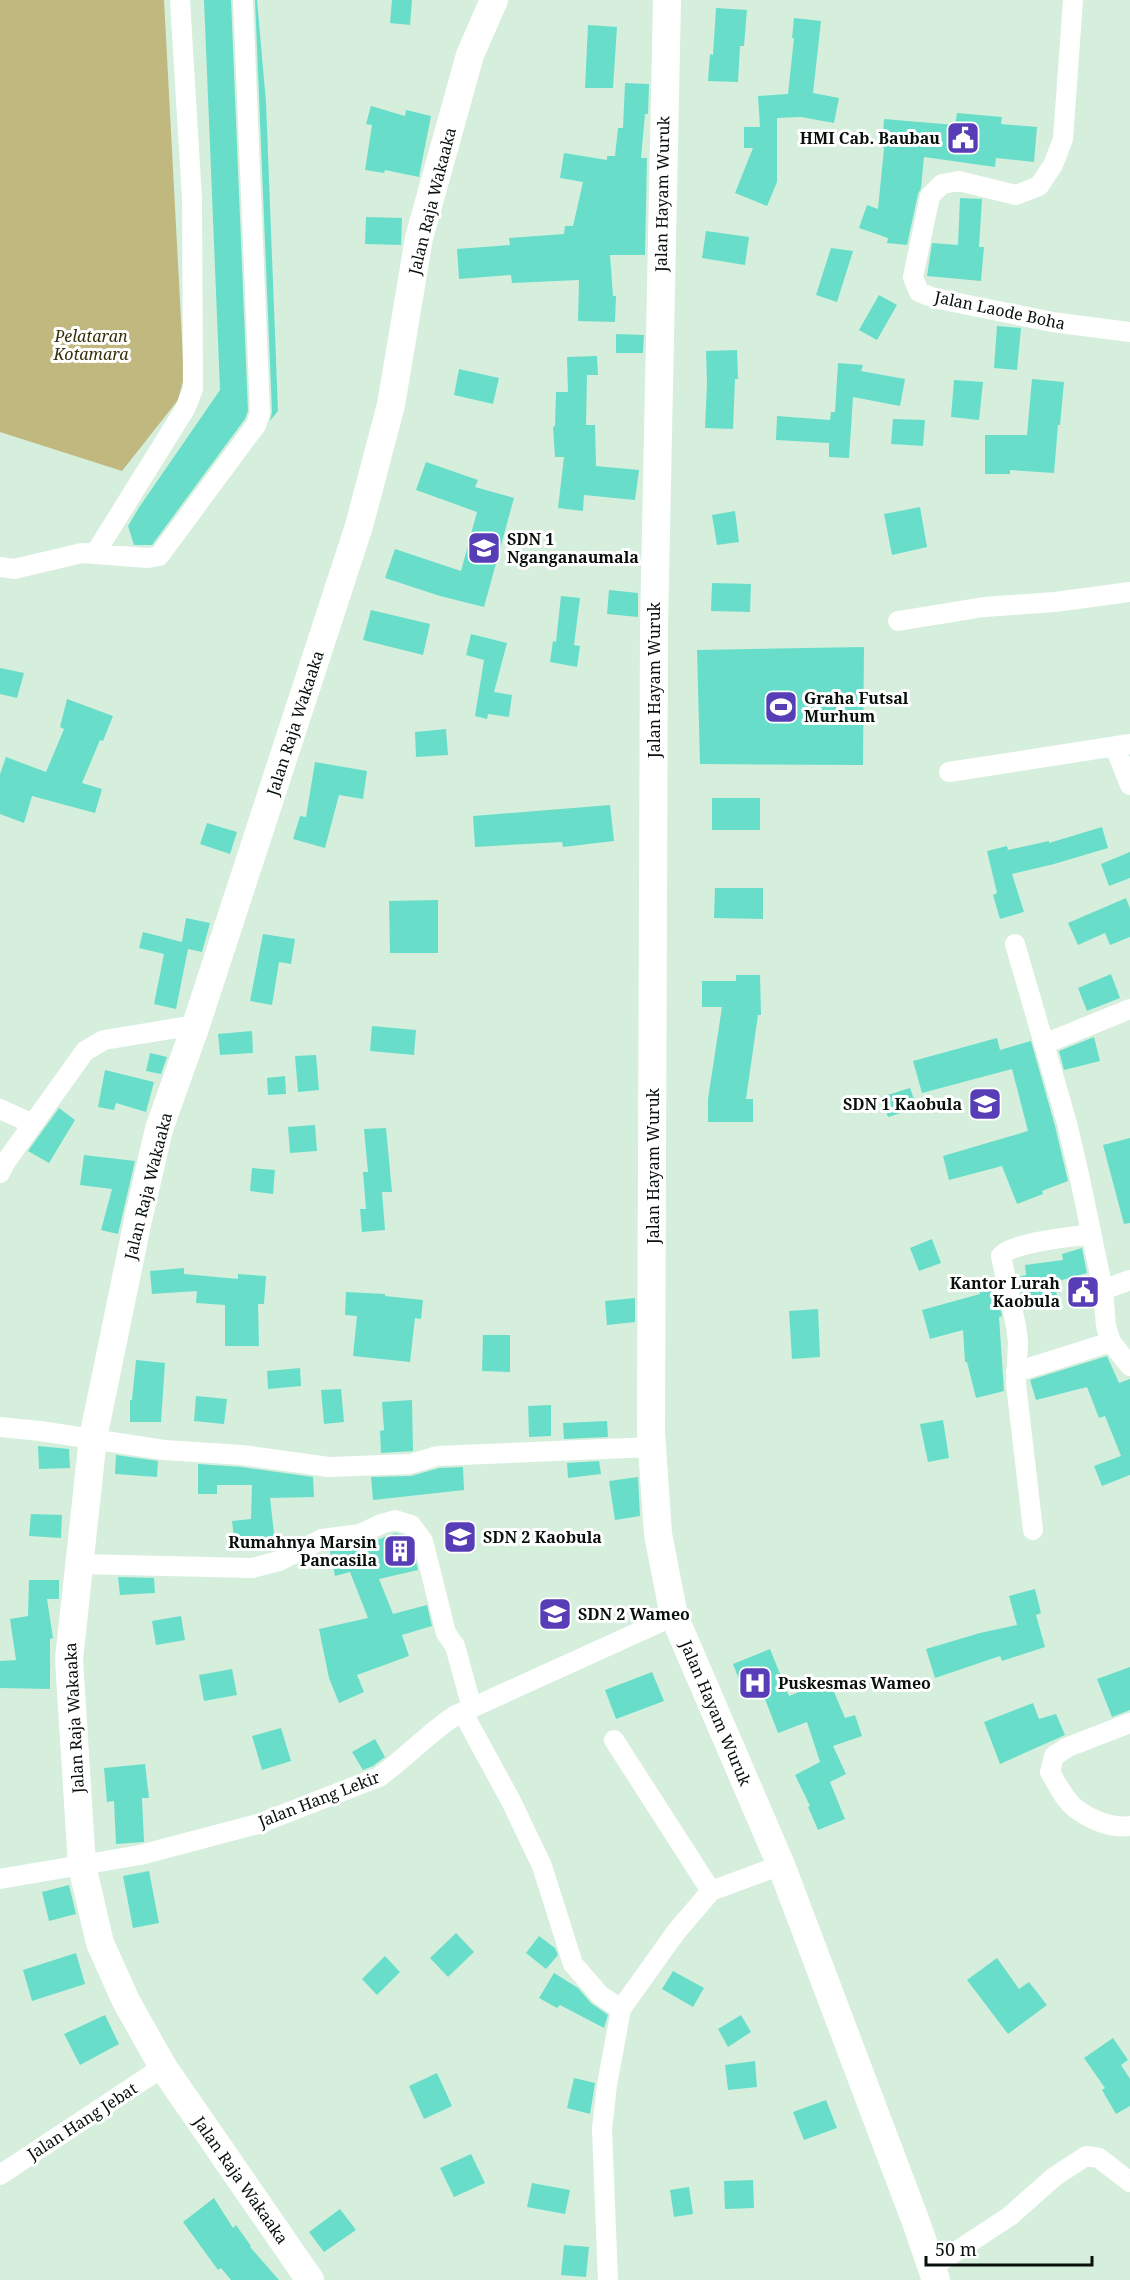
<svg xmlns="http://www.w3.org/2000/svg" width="1130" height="2280" font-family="'Noto Serif',serif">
<rect width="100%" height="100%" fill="#d5efdc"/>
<path fill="#c0b87f" d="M0,0H164L184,377L178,400L122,471L0,432Z"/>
<path fill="#68deca" d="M204,0H231L248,411L245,419L152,545H134L128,526L140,506L220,390Z
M255,0H257L266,102L278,411L270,421L272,412Z
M392,0H412L410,25L390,23Z
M716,8L747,10L744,46H740L738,82L708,81L710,54L713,55Z
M794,18L821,21L813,93L839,98L834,123L801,117L777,118V182L767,206L735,193L753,148H744V127H760L758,96L788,94L794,38H792Z
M588,25L617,27L613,88H585Z
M625,83L649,84L648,114H645L641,158H647L645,255H610L613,296H616L615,322L578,321L579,280L512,283L511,275L459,279L457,249L510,245L509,238L564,234L565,226H573L583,182L560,178L564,153L607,160V156H615L618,128H623Z
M371,106L405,116L406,110L431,116L419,177L385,170L384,173L365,170L372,125L366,124Z
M957,113L1002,117L1001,124L1037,127L1034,162L996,158L995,167L924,157L921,188L918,194L907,245L887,243L888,238L859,228L867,205L878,209L884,148L882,147L884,119L955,125Z
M960,198L982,199L979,247H984L981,281L927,276L932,243L958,245Z
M366,217L402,218L401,245L365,244Z
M706,231L749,237L745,265L702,258Z
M831,248L853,251L837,302L816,295Z
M879,295L897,305L877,340L859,330Z
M997,326L1021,328L1017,370L994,368Z
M616,334L644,335L643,353H616Z
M737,350L738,379H735L733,429L705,428L707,383L706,351Z
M597,356L598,375H587L586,425H595L596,466L639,470L635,500L584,495L583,511L558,508L564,457H555L553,427L555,426L556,392H568L567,357Z
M838,363L863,365L861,371L905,379L900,406L853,397L849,458L829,457V443L776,440L777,416L830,420L831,412H835Z
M459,369L499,378L493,404L454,395Z
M1032,379L1064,382L1060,425H1058L1054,473L1010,470V474H985V435H1027Z
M954,380L983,382L979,420L951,417Z
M893,419L925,420L923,446L891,444Z
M426,462L478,480L475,487L514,498L484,607L440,596L385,578L395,549L461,571L477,512L416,490Z
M920,507L927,547L892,555L884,514Z
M735,511L739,542L717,545L712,515Z
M712,583L751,584L750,612L711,611Z
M609,590L638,593V617L607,614Z
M561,596L580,598L574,645L580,646L577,667L550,662L553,641L556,642Z
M371,610L430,624L423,655L363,640Z
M471,634L507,643L494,692L512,695L509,717L488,714L487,719L475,716L484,660L466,655Z
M864,647L863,765L700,764L697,650Z
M0,668L24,673L17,698L0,694Z
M67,699L113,716L103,741L100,740L82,783L102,789L95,813L32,796L24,823L0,814V774L6,757L46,772L64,729L60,727Z
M446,729L448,755L416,757L415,732Z
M315,762L367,771L363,799L339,795L325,848L293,839L300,816L306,817Z
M712,798H760V830H712Z
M610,805L614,841L563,847L562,842L475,847L473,816Z
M207,823L237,832L230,854L200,844Z
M1102,827L1108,848L1054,864L1012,874L1024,912L1000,919L993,895L997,893L987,851L1007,846L1008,850L1049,841V843Z
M1130,852V878L1109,886L1101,864Z
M715,888H763V919L714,918Z
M1126,898L1130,909V937L1110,945L1105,933L1078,945L1068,923Z
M438,900V953H390L389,901Z
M186,918L210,923L202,952L188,949L176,1009L154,1004L164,954L139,948L143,932L182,942Z
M263,934L295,939L291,964L279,962L272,1005L250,1001Z
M1111,974L1120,998L1087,1011L1078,988Z
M736,975H760L761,1015H758L746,1099H753V1122H708V1099L722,1007H702V981H736Z
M372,1026L416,1030L414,1055L370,1051Z
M252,1031L253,1053L220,1055L218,1034Z
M1094,1037L1100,1061L1064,1070L1059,1051Z
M997,1038L1000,1050L1031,1041L1055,1126L1068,1181L1042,1191L1043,1194L1017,1204L1002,1166L949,1180L943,1156L1028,1131L1012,1069L922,1093L913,1061Z
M150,1053L167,1057L161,1074L146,1071Z
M316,1055L319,1090L298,1092L295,1056Z
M105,1070L154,1082L146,1112L116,1103L114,1110L98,1107Z
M285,1076L286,1094L268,1095L267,1078Z
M910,1088L917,1108L888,1117L881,1097Z
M59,1108L75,1120L49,1163L28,1151Z
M315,1125L317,1151L290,1153L288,1127Z
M386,1128L392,1192H382L385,1230L362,1232L360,1209H366L363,1172H368L364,1129Z
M1130,1138V1223L1124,1224L1103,1145Z
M84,1155L135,1161L118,1234L101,1230L112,1189L80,1185Z
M252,1168L275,1170L273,1194L250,1191Z
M932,1239L941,1263L919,1271L910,1248Z
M1082,1248L1087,1273L1055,1282L1058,1304L1024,1308L1018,1277L1026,1275L1025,1265L1063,1260L1062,1254Z
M184,1268V1274L238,1279V1274L266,1276L264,1304H258L259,1346H225V1305L196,1303L197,1291L152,1294L150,1271Z
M994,1282L1002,1316L999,1317L1004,1391L976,1398L967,1362H965L963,1330L930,1339L922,1310L980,1294L978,1285Z
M346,1292L385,1294V1296L423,1300L421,1319L415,1318L410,1362L353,1356L357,1316L345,1315Z
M635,1298V1322L607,1325L605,1301Z
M818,1309L820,1357L792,1359L789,1311Z
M483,1335H510V1372L482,1371Z
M1107,1356L1119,1383L1130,1379V1475L1102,1486L1094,1466L1121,1456L1105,1416L1099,1418L1087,1387L1036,1400L1030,1380Z
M136,1360L165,1363L161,1422H130V1400H132Z
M300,1368L301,1386L268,1389L267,1371Z
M341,1389L344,1422L324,1424L321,1390Z
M196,1396L227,1399L224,1424L194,1421Z
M412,1400L413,1451L381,1453L380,1431L384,1430L382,1402Z
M551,1405V1436L529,1437L528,1406Z
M943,1420L949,1458L928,1462L920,1424Z
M607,1421L608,1437L564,1439L563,1423Z
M38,1446L69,1449L70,1468L39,1469Z
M116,1455L158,1461L157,1477L115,1474Z
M599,1461L601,1474L568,1478L567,1463Z
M198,1464L241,1467L313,1477L314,1497L270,1498L275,1542L235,1546L232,1521L251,1519L252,1485H217V1494H198Z
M463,1467L464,1490L373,1500L371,1477L411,1476L439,1468Z
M638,1477L640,1516L615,1520L609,1481Z
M31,1514L62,1515L61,1538L29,1536Z
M395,1533L404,1535L412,1546L418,1570L379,1579L393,1614L427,1605L432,1626L402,1635L409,1656L357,1675L364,1692L339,1703L329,1678L319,1629L368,1618L350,1572L335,1576L330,1551L362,1546Z
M118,1577L154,1578L155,1593L120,1595Z
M29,1580H59V1599H47L53,1638L50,1639V1689L0,1688V1661L16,1660L10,1619L28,1616Z
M1035,1589L1041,1613L1036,1615L1045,1647L1002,1661L1000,1656L935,1678L926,1649L980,1633L1017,1625L1009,1596Z
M181,1616L185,1640L156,1645L152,1621Z
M770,1649L789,1696L829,1680L845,1718L855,1715L862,1736L833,1746L846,1774L830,1782L845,1819L818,1830L808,1807L810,1806L795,1775L820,1762L807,1722L778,1733L762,1691L746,1698L733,1664Z
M1130,1667V1710L1112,1717L1097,1679Z
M232,1669L237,1695L204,1701L199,1675Z
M652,1672L664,1701L616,1719L605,1690Z
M1033,1703L1039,1719L1056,1714L1065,1735L1000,1764L984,1722Z
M281,1728L291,1761L262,1770L252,1736Z
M375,1739L385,1757L373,1766L363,1770L352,1752Z
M145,1764L149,1798H142L144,1842L116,1844L114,1801L107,1802L104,1768Z
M149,1871L159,1923L133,1928L123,1876Z
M69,1885L76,1914L49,1921L42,1892Z
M456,1933L474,1952L448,1977L430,1958Z
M539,1936L555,1948L558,1955L546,1969L526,1953Z
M76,1953L85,1984L32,2001L23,1970Z
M385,1956L400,1972L377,1995L362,1979Z
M997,1958L1019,1989L1029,1982L1047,2005L1008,2034L967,1980Z
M673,1971L704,1988L693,2007L662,1989Z
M554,1973L578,1988L591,2003L608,2015L604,2028L560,2005L557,2008L539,1998Z
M105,2015L119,2044L80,2065L64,2034Z
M741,2015L751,2032L728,2047L718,2029Z
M1113,2038L1128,2060L1121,2065L1130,2079V2106L1116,2114L1102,2090L1105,2088L1084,2058Z
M755,2061L757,2087L728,2090L725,2065Z
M437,2073L452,2106L424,2119L409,2086Z
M574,2078L595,2083L590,2114L567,2108Z
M826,2100L837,2128L804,2140L793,2112Z
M471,2154L485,2183L454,2197L440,2168Z
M753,2180L754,2208L725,2209L724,2181Z
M532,2183L570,2190L565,2214L527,2207Z
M689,2187L693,2214L674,2217L670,2190Z
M214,2198L233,2228L236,2225L251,2246L250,2247L279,2280H231L221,2268L218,2270L183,2222Z
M340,2209L356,2230L324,2252L309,2232Z
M564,2245L589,2247L586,2277L561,2275Z"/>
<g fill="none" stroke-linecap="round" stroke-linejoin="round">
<path stroke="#fff" stroke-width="20" d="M1073,0L1063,139L1053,165L1039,186L1016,195L959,181L942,184L930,196L913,277L919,292L934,298L1052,322L1130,332
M96,552L185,409L193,389L192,199L180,0
M0,567L14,569L82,553L148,558L159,556L256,425L260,413L243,0
M898,621L984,607L1055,602L1130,592
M1115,747L1130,785
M949,772L1130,744
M1015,944L1067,1123L1080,1179L1103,1290L1106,1326L1111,1342L1130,1366
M1044,1044L1130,1009
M0,1109L33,1124
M0,1173L5,1163L85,1051L104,1040L196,1025
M1103,1290L1130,1280
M1016,1372L1111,1342
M0,1427L40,1431L164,1450L242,1455L329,1467L410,1464L437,1456L652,1447
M1033,1530L1016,1384L1018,1342L1016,1326L1001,1256C1010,1243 1073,1236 1091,1235
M79,1564L252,1568L279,1561L322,1539L360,1534L381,1524L395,1520L411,1525L423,1541L446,1633L455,1646L472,1708
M463,1713L511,1801L542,1866L573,1964L600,1995L621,2009
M1130,1723L1068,1747L1054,1756L1050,1772C1057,1784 1064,1799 1075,1808C1089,1819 1112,1829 1130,1826
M0,1879L140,1855L258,1824L379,1777C406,1758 428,1733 456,1715L674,1616
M711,1891L781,1865
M0,2175L163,2067
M931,2268L1010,2216L1054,2177L1086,2156L1099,2158L1130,2182
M608,2280L602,2129L607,2085L621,2009L676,1932L711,1891L614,1740"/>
<path stroke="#fff" stroke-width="28" d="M667,0L654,627L651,1432L658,1534L674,1616L781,1865L916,2222L936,2280
M310,2280L163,2067L126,2001L100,1943L82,1866L69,1659L93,1438L138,1220L159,1129L196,1025L359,526L391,405L419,238L470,55L494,0"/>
</g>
<defs>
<symbol id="civic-square" viewBox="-11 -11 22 22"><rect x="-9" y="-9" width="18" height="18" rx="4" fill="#583eb6" stroke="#fff"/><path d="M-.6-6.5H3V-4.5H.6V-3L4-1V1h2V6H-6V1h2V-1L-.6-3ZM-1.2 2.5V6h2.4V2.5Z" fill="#fff"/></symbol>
<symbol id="school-square" viewBox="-11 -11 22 22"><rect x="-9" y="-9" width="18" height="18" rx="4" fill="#583eb6" stroke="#fff"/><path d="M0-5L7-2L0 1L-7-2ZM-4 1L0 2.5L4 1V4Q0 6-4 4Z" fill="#fff"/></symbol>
<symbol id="stadium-square" viewBox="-11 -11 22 22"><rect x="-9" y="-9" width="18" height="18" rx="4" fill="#583eb6" stroke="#fff"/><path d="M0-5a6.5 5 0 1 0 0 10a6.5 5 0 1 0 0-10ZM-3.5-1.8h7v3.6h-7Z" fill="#fff"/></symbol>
<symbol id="building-square" viewBox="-11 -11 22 22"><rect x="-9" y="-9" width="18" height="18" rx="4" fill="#583eb6" stroke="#fff"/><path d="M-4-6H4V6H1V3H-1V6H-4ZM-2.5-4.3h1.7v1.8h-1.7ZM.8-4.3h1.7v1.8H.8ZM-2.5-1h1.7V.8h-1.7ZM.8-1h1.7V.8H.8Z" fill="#fff"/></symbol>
<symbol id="hospital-square" viewBox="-11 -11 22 22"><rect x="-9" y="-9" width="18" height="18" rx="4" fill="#583eb6" stroke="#fff"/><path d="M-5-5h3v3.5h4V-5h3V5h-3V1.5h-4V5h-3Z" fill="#fff"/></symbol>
</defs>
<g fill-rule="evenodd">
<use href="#civic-square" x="944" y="119" width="38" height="38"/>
<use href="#school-square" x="465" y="529" width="38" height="38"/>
<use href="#stadium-square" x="762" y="688" width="38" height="38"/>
<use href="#school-square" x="966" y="1085" width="38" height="38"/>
<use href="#civic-square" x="1064" y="1273" width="38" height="38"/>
<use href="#school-square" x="441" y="1518" width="38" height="38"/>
<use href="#building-square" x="381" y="1532" width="38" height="38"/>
<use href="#school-square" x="536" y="1595" width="38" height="38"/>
<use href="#hospital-square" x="736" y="1664" width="38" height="38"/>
</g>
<g text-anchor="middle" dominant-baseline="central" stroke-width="6" stroke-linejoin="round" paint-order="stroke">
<g font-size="16" font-weight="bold" fill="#07100a" stroke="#fff" text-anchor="start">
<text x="940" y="138" text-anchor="end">HMI Cab. Baubau</text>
<text x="507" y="539">SDN 1<tspan x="507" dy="18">Nganganaumala</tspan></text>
<text x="804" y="698">Graha Futsal<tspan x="804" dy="18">Murhum</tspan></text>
<text x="962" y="1104" text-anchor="end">SDN 1 Kaobula</text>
<text x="1060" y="1283" text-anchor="end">Kantor Lurah<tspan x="1060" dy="18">Kaobula</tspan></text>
<text x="483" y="1537">SDN 2 Kaobula</text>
<text x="377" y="1542" text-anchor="end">Rumahnya Marsin<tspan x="377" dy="18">Pancasila</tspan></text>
<text x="578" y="1614">SDN 2 Wameo</text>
<text x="778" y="1683">Puskesmas Wameo</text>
</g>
<g font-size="16" fill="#07100a" stroke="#fff">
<text transform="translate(662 194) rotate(-89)">Jalan Hayam Wuruk</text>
<text transform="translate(432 201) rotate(-76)">Jalan Raja Wakaaka</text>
<text transform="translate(1000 310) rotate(12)">Jalan Laode Boha</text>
<text transform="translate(654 680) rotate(-90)">Jalan Hayam Wuruk</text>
<text transform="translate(295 723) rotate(-72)">Jalan Raja Wakaaka</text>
<text transform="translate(653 1166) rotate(-90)">Jalan Hayam Wuruk</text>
<text transform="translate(148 1186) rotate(-76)">Jalan Raja Wakaaka</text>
<text transform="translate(716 1713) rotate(67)">Jalan Hayam Wuruk</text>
<text transform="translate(74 1718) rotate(-93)">Jalan Raja Wakaaka</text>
<text transform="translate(319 1799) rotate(-21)">Jalan Hang Lekir</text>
<text transform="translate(82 2121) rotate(-33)">Jalan Hang Jebat</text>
<text transform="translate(241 2180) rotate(55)">Jalan Raja Wakaaka</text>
</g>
<g font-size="16" font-style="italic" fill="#363009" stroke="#fff">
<text x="91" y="336">Pelataran<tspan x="91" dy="18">Kotamara</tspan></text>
</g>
</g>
<path d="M926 2256v9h166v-9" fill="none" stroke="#07100a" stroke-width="3"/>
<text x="935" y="2256" font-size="18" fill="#07100a" stroke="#ffffff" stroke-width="4.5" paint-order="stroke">50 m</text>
</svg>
